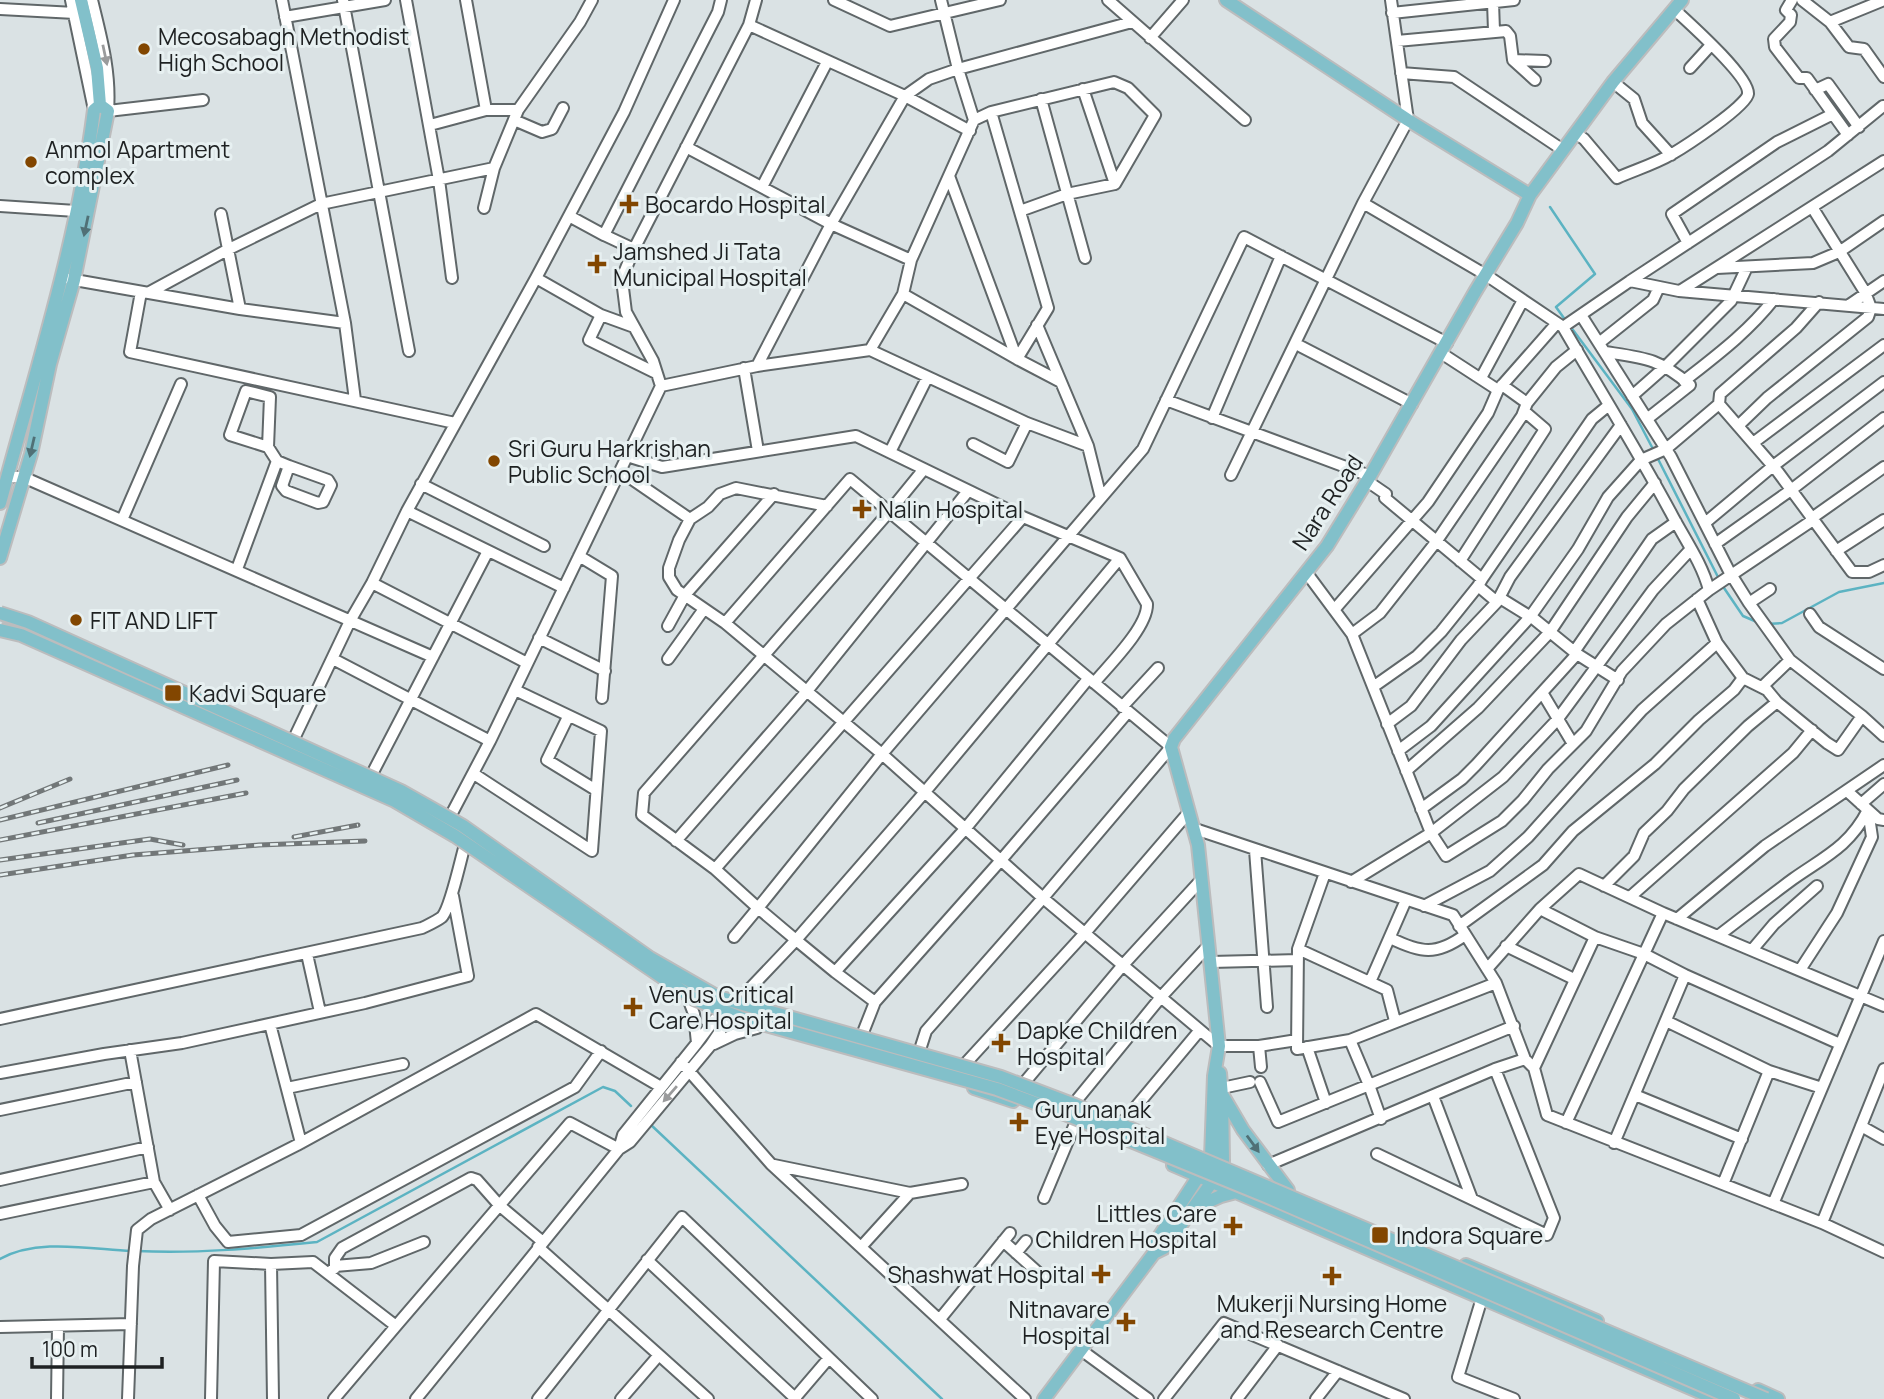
<svg xmlns="http://www.w3.org/2000/svg" width="1884" height="1399" font-family="Manrope,sans-serif">
<rect width="100%" height="100%" fill="#dae2e4"/>
<g fill="none" stroke-linecap="round" stroke-linejoin="round">
<path stroke="#5cb3c2" stroke-width="2.5" d="M1550,207L1595,274L1556,307L1566,321
M1570,326L1632,409L1654,451
M1657,457L1719,579
M1722,585L1743,616L1757,622
M1767,624L1782,623L1839,592L1884,583
M650,1124L942,1399
M137,1251C197,1254 258,1248 317,1242L603,1087L615,1091L631,1106
M0,1259C37,1238 90,1249 131,1251"/>
<defs>
<path id="minor" d="M71,0L94,110
M92,0C101,37 111,72 108,111L203,100
M343,0L409,351
M406,0L439,180L452,278
M721,0L718,12L604,235L634,249L624,273L623,288L626,312L653,361L661,386L757,366L831,224L905,96L929,79L958,69L1132,22
M756,0L749,25L905,96L970,131
M834,0L890,26L1000,0
M1108,0L1245,120
M1391,0L1408,120L1363,203L1486,275L1563,327L1630,281L1679,291L1884,309
M1792,0L1786,10L1791,15L1790,22L1774,39L1775,47L1799,78H1807L1848,135
M1802,0L1830,22L1849,47L1864,49L1884,77
M1493,2L1494,31
M0,9L75,13
M1392,13L1514,0
M285,17L385,0
M1830,22L1884,0
M1150,38L1183,0
M1397,41L1506,31L1510,36L1513,60L1545,61
M1513,60L1535,80
M1690,68L1711,45
M1401,73L1454,77L1563,150
M1613,82L1634,99L1642,123L1671,155
M1083,89L1115,184
M1815,90L1828,84L1859,127
M1041,99L1085,258
M486,110H518L494,168
M518,110L580,22L592,0
M991,112L1048,308L1017,359L1061,382
M514,120L542,132L552,129L563,108
M974,120L991,112L1114,82L1128,88L1155,115L1115,184L1067,194L1020,211
M430,125L486,110L466,0
M1575,133L1584,139L1617,178C1635,170 1655,164 1672,154C1684,147 1747,106 1748,94C1750,77 1688,22 1674,9
M686,147L831,224L911,260
M762,187L827,62
M0,206L76,211
M221,214L240,309
M569,216L604,235
M1688,243L1672,214L1777,142L1833,114
M634,249L749,25
M1717,268L1813,263L1839,252L1884,221
M536,278L601,315
M69,279L240,309L345,323L282,0
M1630,281L1828,151L1883,106
M1680,291L1884,161
M141,292L130,352L455,423
M148,293L227,250L321,204L494,168L484,208
M903,294L1017,359L949,176
M1849,305L1884,281
M1581,315L1671,457L1729,571L1749,603L1770,589
M345,323L355,400
M1037,325L1088,446
M634,327L601,315L589,340L656,373
M1563,327C1599,389 1637,450 1671,513C1684,538 1702,563 1709,590L1666,624L1622,671L1586,731L1548,769L1523,800L1502,821L1446,856L1431,833L1503,777L1557,720L1653,590L1691,549
M1599,343L1653,300L1659,287
M1296,344L1412,404
M1605,352C1645,358 1658,358 1690,385L1647,419
M1441,353L1498,390L1557,323
M757,366L870,350L903,294L911,260L974,120L958,69L941,0
M744,368L758,451
M1481,378L1523,300
M1684,381C1717,355 1748,332 1774,299
M1632,396L1666,366L1731,301L1747,267
M1166,400L1370,476
M1527,403L1556,367L1577,350
M1719,404L1720,394L1796,328L1819,302
M1212,418L1281,256
M1738,426L1767,398L1868,317L1871,308L1865,292L1812,207
M1753,443L1884,345
M973,444L1008,462L1027,423
M268,447L270,397L246,391L230,435L268,447L277,461L289,466L282,486L286,491L318,503L323,502L331,485L328,480L289,466
M890,452L927,378
M627,456L662,467L856,436L1023,517L715,869L758,908L734,937
M620,471L690,519L679,540L669,568V577L677,590L725,623L882,754L1043,898L1219,1046H1259L1297,1040
M1231,475L1363,203
M8,477H23L433,657
M1367,481L1386,494L1385,498L1482,579L1478,586L1497,602L1500,598L1534,619L1577,654L1618,680
M421,484L544,546
M1101,498L1143,449L1244,237L1447,343
M407,511L564,588
M1812,518L1884,467
M690,519L708,507L720,494L736,488L827,506
M122,520L181,384
M1705,523L1773,466L1884,382
M1715,544L1791,490L1884,418
M1836,551L1884,520
M579,556L612,576L602,698
M1460,561L1545,429L1524,411
M237,569L277,461
M1306,572L1352,634L1431,833L1351,882
M1482,579L1592,419L1609,405
M372,583L527,663
M1709,590L1813,520
M1697,599L1717,643L1743,678L1767,690L1777,702L1827,743L1838,750L1862,716L1884,736
M1749,603L1790,660
M1334,610L1428,502L1488,413L1498,390
M1810,614L1819,627L1884,669
M725,623L850,479L1171,747L1043,898L926,1031L916,1062
M668,626L685,595L774,494
M1352,634L1380,613L1436,542L1522,416L1527,403L1502,385
M539,638L605,671
M1574,652L1652,539L1676,522
M333,659L490,741
M668,659L704,609
M1094,683C1108,666 1148,627 1147,604L1120,558
M1373,687L1417,656L1441,632L1478,586
M1762,687L1790,660L1862,716
M1543,694L1573,744
M1122,707L1158,668
M568,717L547,760L596,790
M1387,724L1411,706L1461,640L1497,602L1510,577L1621,425
M290,747L350,621L372,583L407,511L536,278L624,112L674,0
M1398,751L1431,726L1530,617L1578,549L1608,497L1641,460L1666,449L1719,404L1778,472L1852,572H1869L1884,565
M1406,771L1478,708L1550,632L1627,517L1655,483
M372,774L488,551
M474,774L592,851L601,731L515,690
M1847,791L1878,819L1884,820
M1861,804L1884,784
M1421,809L1462,779L1476,765L1577,654
M451,815L490,741L661,386
M1195,829L1453,915L1496,983L1525,1059L1495,1069L1268,1165
M676,841L807,691L968,491
M1255,850L1267,1007
M715,869L642,815L644,793L889,512L924,469
M1604,886L1634,856L1644,833L1667,811L1684,789L1748,726L1777,702
M1630,897L1793,753L1812,730
M1424,906L1490,871L1528,837L1642,710L1717,643
M1540,909L1579,874L1663,913
M1677,919L1765,846L1884,765
M1459,926L1543,865L1573,831L1655,764L1699,720L1734,690L1743,678
M1718,936C1743,917 1767,898 1793,879C1824,857 1849,847 1868,810
M1390,938C1421,953 1436,956 1465,935
M1506,946L1574,979
M1298,949L1325,873
M1752,950L1774,924L1817,886
M307,954L320,1012
M1211,962L1298,960
M1487,969L1540,909L1595,937
M1800,970L1837,913L1872,837L1868,810
M835,972L796,940L924,793L1120,558L1023,517
M1370,982L1406,900
M689,1001L694,1014L697,1043
M875,1002L835,972L965,829L1088,679
M0,1019L422,928C428,925 437,921 442,917C450,908 460,863 464,848
M1666,1021L1769,1071L1723,1184
M270,1024L301,1143
M862,1035L875,1002L1002,859L1128,712
M1350,1040L1297,1049L1298,949L1387,990L1395,1021
M714,1044L735,1034L757,1028
M1259,1046L1261,1067
M1307,1047L1326,1103
M130,1050L154,1182L170,1210
M1525,1059L1534,1068L1547,1115L1822,1223L1884,1252
M681,1062L771,1164L1025,1399
M965,1064L1085,933L1189,812
M1534,1068L1595,937L1644,954L1685,975L1840,1044
M1769,1071L1822,1088
M0,1073L104,1054L182,1043L365,1003L468,976L453,896
M1260,1082L1278,1122L1369,1085L1350,1040L1496,983
M1024,1083L1123,965L1202,879
M287,1088L403,1064
M1222,1088L1250,1082
M1635,1095L1742,1139
M1433,1096L1472,1199
M1076,1101L1161,997L1209,945
M0,1110L136,1082
M1381,1119L1369,1085L1514,1026
M1124,1121L1200,1030
M1566,1123L1663,913L1884,1006
M1861,1126L1884,1139
M1614,1143L1685,975
M619,1149L623,1135L697,1043L718,1015L722,1004
M1377,1154L1547,1235L1554,1218L1495,1069
M774,1165L910,1193L962,1184
M0,1180L148,1147
M198,1195L215,1226L228,1242L301,1235L575,1087L601,1051
M1044,1198L1075,1124
M1773,1204L1884,941
M0,1214L154,1182
M1822,1223L1884,1069
M1003,1241L1043,1277
M538,1247L659,1355
M861,1247L910,1193
M1016,1253L1026,1241
M647,1260L796,1399
M335,1266L371,1263L424,1242
M328,1273L335,1268V1258L342,1248L471,1178L477,1180L500,1206L543,1242
M1482,1298L1458,1377L1514,1399
M940,1319L1010,1233
M396,1326L570,1123L619,1149
M0,1327L131,1324
M1081,1350L1148,1399
M57,1399L58,1326
M128,1399L133,1266L137,1230L151,1219L297,1145L536,1014L661,1087
M211,1399L214,1261L271,1264
M273,1399L271,1264L313,1262L396,1326L334,1399
M416,1399L619,1149L630,1142L710,1046L731,1015L739,1000L796,940L758,908L882,754L1101,498L1088,446L1027,423L870,350
M538,1399L682,1217L872,1399
M621,1399L659,1355L708,1399
M794,1399L829,1358
M1164,1399L1224,1323L1404,1399
M1237,1399L1278,1345
M1316,1399L1338,1371"/>
<path id="major" d="M1226,0L1408,120L1530,195
M0,503C35,373 77,244 94,110L100,105
M0,558L31,454L50,364L74,280L108,111L100,105L97,68L81,0
M974,1088L1013,1101
M1223,1096L1243,1130L1288,1190
M1173,1165L1716,1399
M1194,1208L1221,1196L1236,1192
M1154,1253L1155,1243L1211,1157L1214,1076L1219,1046L1198,845L1171,747L1174,739L1327,546L1370,476L1475,292L1517,223L1530,195L1613,82L1682,0
M1466,1265L1597,1321
M1758,1390L1778,1399
M1044,1399L1154,1253L1164,1248L1212,1182L1223,1161L1222,1096L1220,1073"/>
</defs>
<use href="#minor" stroke="#606769" stroke-width="14"/>
<use href="#major" stroke="#bcbcbd" stroke-width="16"/>
<use href="#minor" stroke="#fff" stroke-width="10"/>
<use href="#major" stroke="#82c0ca" stroke-width="12"/>
<defs>
<path id="rail" d="M0,616L63,642L404,796L463,830L679,981L723,1002L765,1016L956,1066L1062,1102L1377,1233L1757,1399
M0,808L70,779
M0,820L228,765
M38,823L237,780
M294,837L358,825
M0,840L246,793
M0,860L150,839L183,845
M0,875L133,855L259,845L365,841"/>
</defs>
<use href="#rail" stroke="#727778" stroke-width="5"/>
<use href="#rail" stroke="#e7f0f1" stroke-width="2.5" stroke-dasharray="8" stroke-linecap="butt"/>
<defs>
<path id="major-bridge" d="M0,613L28,622L401,791L463,826L650,958L718,997L1001,1077L1075,1105L1766,1399
M0,630L21,635L395,801L455,836L694,999L741,1018L997,1089L1070,1116L1268,1197L1734,1399"/>
</defs>
<use href="#major-bridge" stroke="#bcbcbd" stroke-width="16" stroke-linecap="butt"/>
<use href="#major-bridge" stroke="#82c0ca" stroke-width="12"/>
</g>
<defs><path id="oneway-solid" d="M-6-.8H1V-3.2L6.5 0L1 3.2V.8H-6Z" transform="scale(1.75)"/></defs>
<g fill="#9a9b9c">
<use href="#oneway-solid" transform="translate(105 55) rotate(78)"/>
<use href="#oneway-solid" transform="translate(670 1094) rotate(131)"/>
</g>
<g fill="#507076">
<use href="#oneway-solid" transform="translate(86 226) rotate(102)"/>
<use href="#oneway-solid" transform="translate(32 447) rotate(103)"/>
<use href="#oneway-solid" transform="translate(1253 1144) rotate(54)"/>
</g>
<g fill="#824600" stroke="#e7f0f1" stroke-width="2.5">
<circle cx="144" cy="49" r="7"/>
<circle cx="31" cy="162" r="7"/>
<path d="M625.5 193.5h7v7h7v7h-7v7h-7v-7h-7v-7h7z"/>
<path d="M593.5 253.5h7v7h7v7h-7v7h-7v-7h-7v-7h7z"/>
<circle cx="494" cy="461" r="7"/>
<path d="M858.5 498.5h7v7h7v7h-7v7h-7v-7h-7v-7h7z"/>
<circle cx="76" cy="620" r="7"/>
<rect x="164" y="684" width="18" height="18" rx="3.5"/>
<path d="M629.5 996.5h7v7h7v7h-7v7h-7v-7h-7v-7h7z"/>
<path d="M997.5 1032.5h7v7h7v7h-7v7h-7v-7h-7v-7h7z"/>
<path d="M1015.5 1111.5h7v7h7v7h-7v7h-7v-7h-7v-7h7z"/>
<path d="M1229.5 1215.5h7v7h7v7h-7v7h-7v-7h-7v-7h7z"/>
<rect x="1371" y="1226" width="18" height="18" rx="3.5"/>
<path d="M1097.5 1263.5h7v7h7v7h-7v7h-7v-7h-7v-7h7z"/>
<path d="M1328.5 1265.5h7v7h7v7h-7v7h-7v-7h-7v-7h7z"/>
<path d="M1122.5 1311.5h7v7h7v7h-7v7h-7v-7h-7v-7h7z"/>
</g>
<g text-anchor="middle" dominant-baseline="central" stroke-width="6" stroke-linejoin="round" paint-order="stroke">
<g font-size="23" fill="#1e2122" stroke="#e7f0f1" text-anchor="start">
<text x="158" y="36">Mecosabagh Methodist<tspan x="158" dy="26">High School</tspan></text>
<text x="45" y="149">Anmol Apartment<tspan x="45" dy="26">complex</tspan></text>
<text x="645" y="204">Bocardo Hospital</text>
<text x="613" y="251">Jamshed Ji Tata<tspan x="613" dy="26">Municipal Hospital</tspan></text>
<text x="508" y="448">Sri Guru Harkrishan<tspan x="508" dy="26">Public School</tspan></text>
<text x="878" y="509">Nalin Hospital</text>
<text x="90" y="620">FIT AND LIFT</text>
<text x="189" y="693">Kadvi Square</text>
<text x="649" y="994">Venus Critical<tspan x="649" dy="26">Care Hospital</tspan></text>
<text x="1017" y="1030">Dapke Children<tspan x="1017" dy="26">Hospital</tspan></text>
<text x="1035" y="1109">Gurunanak<tspan x="1035" dy="26">Eye Hospital</tspan></text>
<text x="1217" y="1213" text-anchor="end">Littles Care<tspan x="1217" dy="26">Children Hospital</tspan></text>
<text x="1396" y="1235">Indora Square</text>
<text x="1085" y="1274" text-anchor="end">Shashwat Hospital</text>
<text x="1332" y="1303" text-anchor="middle">Mukerji Nursing Home<tspan x="1332" dy="26">and Research Centre</tspan></text>
<text x="1110" y="1309" text-anchor="end">Nitnavare<tspan x="1110" dy="26">Hospital</tspan></text>
</g>
<g font-size="23" fill="#1e2122" stroke="#e7f0f1">
<text transform="translate(1327 502) rotate(-57)">Nara Road</text>
</g>
</g>
<path d="M32 1357v10h130v-10" fill="none" stroke="#1e2122" stroke-width="3.5"/>
<text x="42" y="1357" font-size="21" fill="#1e2122" stroke="#e7f0f1" stroke-width="5" paint-order="stroke">100 m</text>
</svg>
